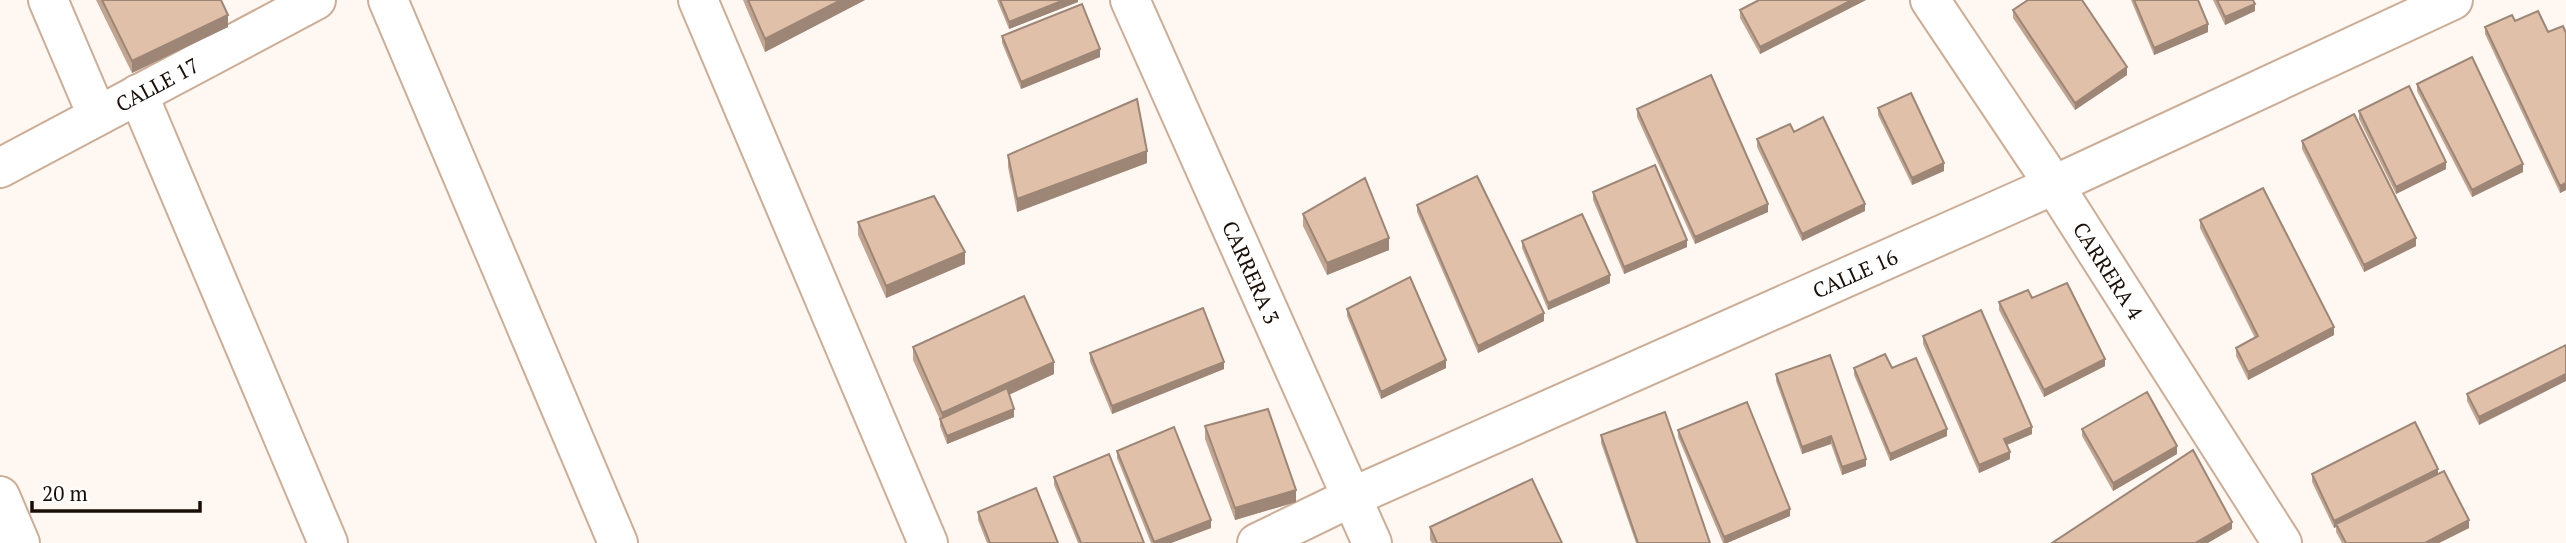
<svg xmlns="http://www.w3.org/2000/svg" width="2566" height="543" font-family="'PT Serif',serif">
<rect width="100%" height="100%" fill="#fef7f2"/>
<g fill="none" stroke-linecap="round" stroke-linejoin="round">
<defs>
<g id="minor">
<path d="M48,0L97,115"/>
<path d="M388,0L618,543"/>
<path d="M698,0L928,543"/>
<path id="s1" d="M1130,0L1372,543"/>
<path id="s2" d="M1930,0L2054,185L2282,543"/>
<path d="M138,94L328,543"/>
<path id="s3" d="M0,168L316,0"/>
<path d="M0,496L20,543"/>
<path id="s4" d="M1257,543L1352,497L2054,185L2453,0"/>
</g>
</defs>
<use href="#minor" stroke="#ccad96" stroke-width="42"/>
<use href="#minor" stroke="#fff" stroke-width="38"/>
</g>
<path fill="#c1a591" d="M96,0H221L228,27L132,73Z
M743,0H865L765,52Z
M997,0H1078V2L1009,29Z
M1866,0L1760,54L1740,18V10Z
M2131,0H2198L2208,32L2154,55Z
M2213,0H2253L2255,11L2225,25Z
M2013,10L2127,75L2075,110L2013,18Z
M2515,21L2548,32L2566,33V190L2560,193L2485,34V27Z
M1002,36L1100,57L1021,89L1002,43Z
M2417,84L2523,172L2472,197L2417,91Z
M1878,108L1944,171L1912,185L1878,115Z
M1637,109L1768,212L1695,244L1637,117Z
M2359,111L2446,169L2396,194L2359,119Z
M1794,132L1865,211L1802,241L1757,147V139Z
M2302,141L2416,246L2364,272L2302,149Z
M1008,155L1147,163L1017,212L1008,167Z
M1593,192L1687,247L1624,274L1593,200Z
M1417,205L1544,321L1478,353L1417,212Z
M1303,214L1389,250L1327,275L1303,226Z
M2200,220L2334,335L2248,380L2236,356V348L2255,338L2200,228Z
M858,222L965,264L886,298L858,235Z
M1522,241L1610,283L1548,310L1522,248Z
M1999,302L2105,366L2044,397L1999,310Z
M1347,309L1446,368L1381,399L1347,316Z
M1923,336L2032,434L2007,445L2010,459L1979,473L1923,344Z
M2566,345L2479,425L2467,401V394Z
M913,347L1054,374L1009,395L1014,417L947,444L940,426V420L913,360Z
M1090,353L1224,369L1112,414L1090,361Z
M1854,368H1892L1947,436L1890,461L1854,375Z
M1776,374L1866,466L1842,475L1831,444L1802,454L1776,381Z
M1205,426L1296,502L1235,520L1205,439Z
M2082,429L2177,454L2113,491L2082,436Z
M1678,430L1790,516L1727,543H1723L1678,437Z
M1601,435L1710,543H1636L1601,443Z
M1117,451L1211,528L1171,543H1151L1117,458Z
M2312,474H2438L2469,528L2439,543H2342L2336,532V527L2334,528L2312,482Z
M1054,477L1144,543H1078L1054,485Z
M978,512L1058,543H987L978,520Z
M1430,527L1562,543H1432L1430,540Z"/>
<path fill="#9d8676" d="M841,0H865L765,52V39Z
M1064,0H1078V2L1009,29V22Z
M1852,0H1866L1760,54V47Z
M2255,4V11L2225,25V17Z
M228,15V27L132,73V61Z
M2208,24V32L2154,55V48Z
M1100,49V57L1021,89V82Z
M2127,67V75L2075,110V103Z
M1147,151V163L1017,212V199Z
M2446,162V169L2396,194V187Z
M1944,163V171L1912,185V178Z
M2523,164V172L2472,197V190Z
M2566,183V190L2560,193V186Z
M1768,204V212L1695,244V237Z
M1865,204V211L1802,241V234Z
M1389,238V250L1327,275V263Z
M2416,238V246L2364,272V265Z
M1687,240V247L1624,274V267Z
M965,252V264L886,298V286Z
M1610,275V283L1548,310V303Z
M1544,313V321L1478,353V346Z
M2334,327V335L2248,380V372Z
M2105,359V366L2044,397V390Z
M1446,360V368L1381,399V392Z
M1054,362V374L942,425V413Z
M1224,362V369L1112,414V406Z
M2566,374V381L2479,425V417Z
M1014,409V417L947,444V436Z
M2032,427V434L2004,446V439Z
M1947,429V436L1890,461V454Z
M1831,436V444L1802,454V447Z
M2177,446V454L2113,491V483Z
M2010,452V459L1979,473V465Z
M1866,459V466L1842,475V467Z
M2438,469V476L2336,524V527L2334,528V521Z
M1296,490V502L1235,520V508Z
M1790,509V516L1727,543H1724V537Z
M1211,520V528L1171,543H1154V542Z
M2469,520V528L2439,543H2425Z
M2232,522V529L2208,543H2195Z"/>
<path fill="#e0c0a9" stroke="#9d8676" stroke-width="2" d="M102,0H221L228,15L132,61Z
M748,0H841L765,39Z
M1000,0H1064L1009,22Z
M1759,0H1852L1760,47L1740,10Z
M2028,0H2082L2127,67L2075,103L2013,10Z
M2134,0H2198L2208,24L2154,48Z
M2217,0H2253L2255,4L2225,17Z
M1082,4L1100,49L1021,82L1002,36Z
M2538,11L2548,32L2563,26L2566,33V183L2560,186L2485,27L2512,15L2515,21Z
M2472,57L2523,164L2472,190L2417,84Z
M1711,75L1768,204L1695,237L1637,109Z
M2409,86L2446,162L2396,187L2359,111Z
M1911,93L1944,163L1912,178L1878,108Z
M1137,99L1147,151L1017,199L1008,155Z
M2354,114L2416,238L2364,265L2302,141Z
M1823,117L1865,204L1802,234L1757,139L1790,124L1794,132Z
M1655,165L1687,240L1624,267L1593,192Z
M1477,176L1544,313L1478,346L1417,205Z
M1365,178L1389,238L1327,263L1303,214Z
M2263,188L2334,327L2248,372L2236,348L2258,336L2200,220Z
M934,196L965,252L886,286L858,222Z
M1582,214L1610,275L1548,303L1522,241Z
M1410,277L1446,360L1381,392L1347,309Z
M2067,283L2105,359L2044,390L1999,302L2028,290L2032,298Z
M1024,296L1054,362L942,413L913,347Z
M1203,308L1224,362L1112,406L1090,353Z
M1981,310L2032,427L2004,439L2010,452L1979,465L1923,336Z
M2566,345V374L2479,417L2467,394Z
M1885,354L1892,368L1916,358L1947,429L1890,454L1854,368Z
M1830,355L1866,459L1842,467L1831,436L1802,447L1776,374Z
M1007,388L1014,409L947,436L940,419Z
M2147,392L2177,446L2113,483L2082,429Z
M1747,402L1790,509L1724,537L1678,430Z
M1268,409L1296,490L1235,508L1205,426Z
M1665,412L1710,543H1638L1601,435Z
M2415,422L2438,469L2334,521L2312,474Z
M1174,427L1211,520L1154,542L1117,451Z
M2193,450L2232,522L2195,543H2052Z
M1109,454L1144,543H1081L1054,477Z
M2444,471L2469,520L2425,543H2346L2336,524Z
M1532,479L1562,543H1437L1430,527Z
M1036,488L1058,543H990L978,512Z"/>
<g text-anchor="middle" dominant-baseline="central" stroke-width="7" stroke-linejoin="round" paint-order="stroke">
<g font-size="21" fill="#1a0f07" stroke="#fff">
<text stroke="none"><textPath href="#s3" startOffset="178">CALLE 17</textPath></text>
<text stroke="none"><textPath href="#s2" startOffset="324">CARRERA 4</textPath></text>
<text stroke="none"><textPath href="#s1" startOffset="298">CARRERA 3</textPath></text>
<text stroke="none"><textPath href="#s4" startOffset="656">CALLE 16</textPath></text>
</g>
</g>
<path d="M32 501v10h168v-10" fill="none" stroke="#1a0f07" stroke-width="3.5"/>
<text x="42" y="501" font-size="21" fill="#1a0f07" stroke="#ffffff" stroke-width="5" paint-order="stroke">20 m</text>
</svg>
